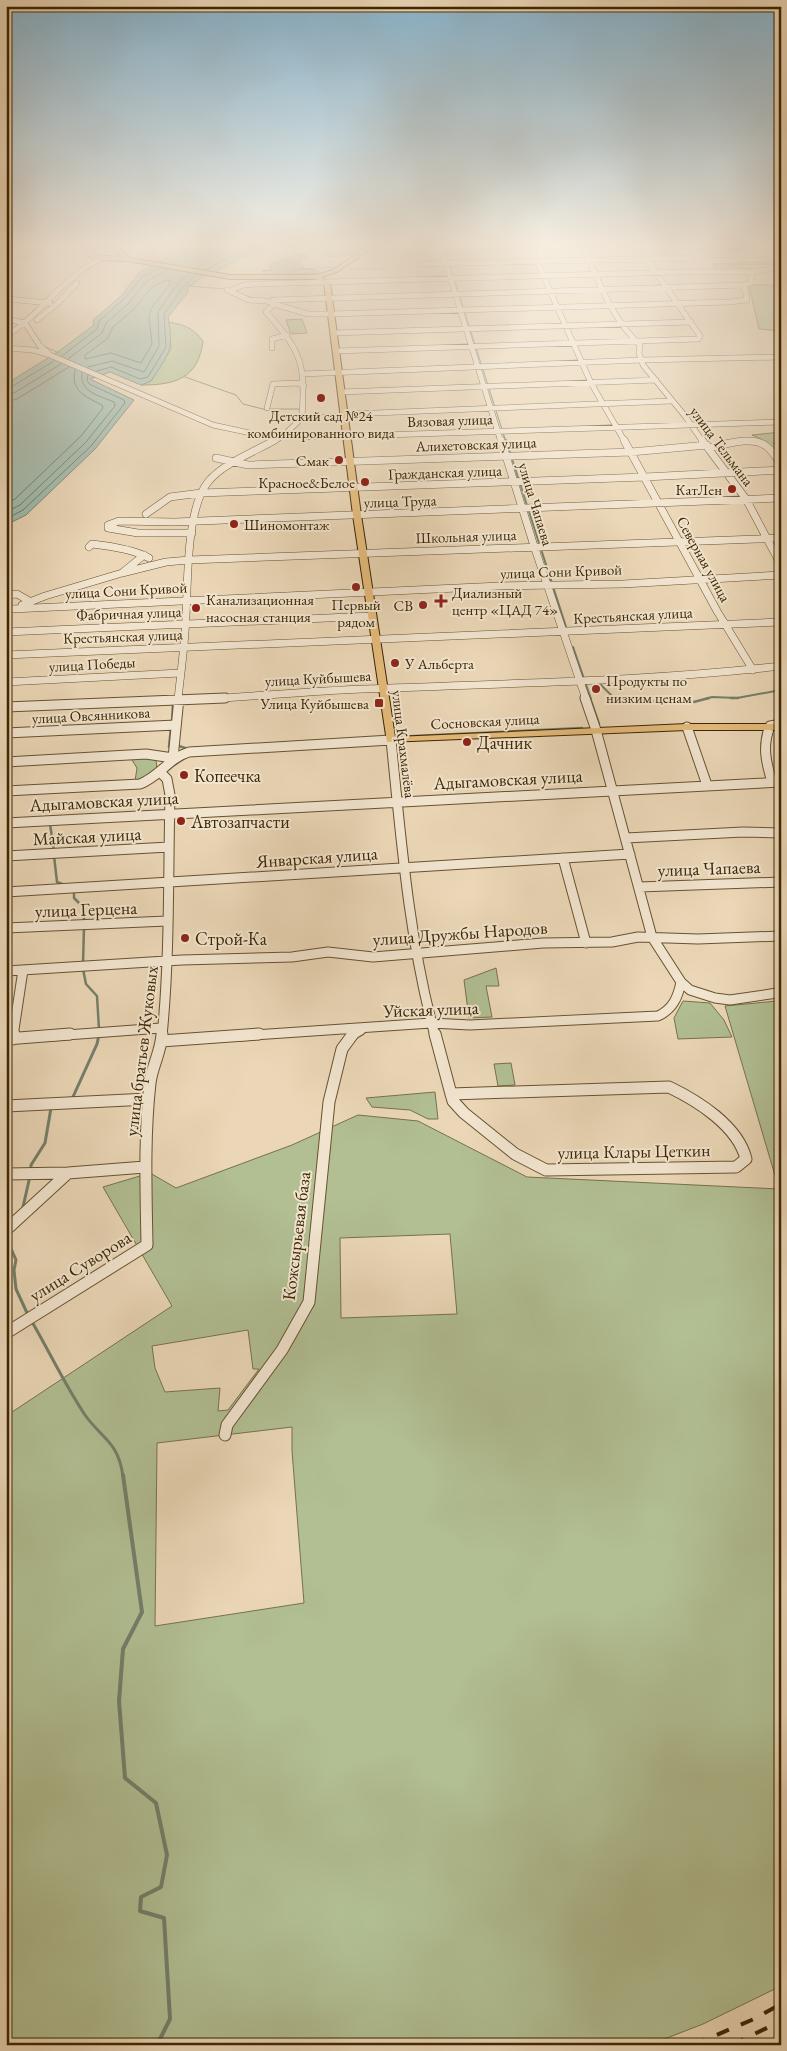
<svg xmlns="http://www.w3.org/2000/svg" width="787" height="2051" font-family="'EB Garamond',serif">
<rect width="100%" height="100%" fill="#ebd7b7"/>
<filter id="stains"><feTurbulence type="fractalNoise" baseFrequency=".004" numOctaves="4"/><feColorMatrix values="0 0 0 0 .2 0 0 0 0 .09 0 0 0 0 .02 0 0 0 .5 -.17"/></filter>
<radialGradient id="worn" r=".72"><stop offset=".6" stop-color="#630" stop-opacity="0"/><stop offset="1" stop-color="#630" stop-opacity=".3"/></radialGradient>
<path fill="#b1bf93" stroke="#76724a" fill-rule="evenodd" d="M368,244C350,255 347,258 325,256V252L327,250L337,255L348,252V249L339,246L340,245Z
M295,254L307,255V257L299,263L305,269L319,271L317,273L266,275L262,271L272,270L270,265L272,263L294,258Z
M781,261V264L729,265V267L752,268L753,270L716,271L714,265L712,264Z
M754,285H781V331L759,329L749,286Z
M302,319L307,333L291,334L286,320Z
M169,322C185,325 193,328 203,341C198,379 175,385 141,385L151,381L171,349Z
M781,432V442L773,443L780,449L781,455L775,453L761,439L752,435Z
M137,757L156,760L157,769L145,779L135,781L137,768L132,760Z
M496,968L499,986H486L492,1017L469,1018L464,980Z
M781,997V1986L703,2024L649,2045H6V1416L172,1306L103,1187L150,1173L176,1188L292,1145L358,1115L418,1121L527,1177L779,1189L725,1006L777,1001ZM450,1234L457,1314L341,1318L340,1238ZM248,1330L253,1369H259L228,1410L218,1411L220,1388L165,1392L155,1368L152,1346ZM292,1427V1451L304,1603L155,1626L157,1443Z
M683,1001L710,1003L724,1020L732,1037L678,1039L674,1018Z
M511,1063L515,1085L498,1086L494,1064Z
M435,1092L438,1119H428L410,1110L372,1107L366,1098Z"/>
<path fill="#98baaf" stroke="#737f6a" d="M171,244H268L249,253L248,256L238,259L237,262L225,265L227,267L219,268V270L205,275L188,288V292L168,317C174,351 169,353 151,381L141,385L110,372L90,379L134,400L95,449L26,515L6,525V384L59,351L94,325L93,320L121,296L139,273L167,257Z"/>
<g fill="none" stroke-linecap="round" stroke-linejoin="round">
<path stroke="#6a7058" stroke-width="1" d="M190,244L185,261L187,264L225,244
M196,268L242,244
M205,270L256,244
M167,280L170,281V284L151,309L149,317L152,344L141,363L111,353L85,359V355L107,339L113,327L134,309L151,288Z
M62,356L97,329L99,321L124,299L142,277L160,268
M68,359L102,333L106,323L128,304L146,282L169,269
M88,367L112,361L144,372L159,346L158,312L172,291L188,273
M97,371L111,367L140,379L148,377L166,347L164,314L183,287L197,274
M6,388L11,387L54,361
M6,394L14,393L61,364
M6,402L17,399L69,367
M6,504L15,499L81,436L103,408L102,405C86,397 70,391 75,370
M6,512L20,505L86,442L115,406L114,402C100,396 79,392 82,373
M6,519L23,510L91,446L125,403L124,400L89,384L87,380L88,375"/>
<path stroke="#737f6a" stroke-width="1" d="M268,244L301,249
M443,244L506,442
M348,269H387
M292,270L335,267
M187,286L227,289
M241,294L253,298
M41,345L59,353
M185,377L236,395L243,404L263,409H299
M307,415L338,414"/>
<path stroke="#737f6a" stroke-width="2" d="M506,440L567,630
M573,647L591,699
M599,683L614,698L621,699
M705,699L712,697L737,698L781,690"/>
<path stroke="#737f6a" stroke-width="2.5" d="M590,698L599,724
M614,698L648,703L664,700L690,703L709,698
M731,698H738
M172,723L173,703
M394,737L582,728
M179,746L188,749
M169,747L171,728
M50,824L54,851
M54,856L57,882L65,885
M74,889V898L84,908V921
M83,964L84,927
M83,969L86,984L97,996L99,1029"/>
<path stroke="#737f6a" stroke-width="3" d="M72,1099L97,1044L99,1035
M31,1170V1165L45,1143L51,1108
M23,1207L30,1176
M6,1237L16,1260L14,1270L16,1289L28,1315
M31,1320C49,1351 65,1385 85,1415C102,1439 118,1441 123,1476"/>
<path stroke="#737f6a" stroke-width="4" d="M123,1475L142,1612L123,1649L119,1701L125,1778L156,1803L167,1855L161,1887L141,1897L140,1911L164,1918L170,2019L157,2045"/>
<defs>
<path id="minor-far3" d="M440,244L501,442
M529,244L591,383L625,442
M582,244C598,279 611,318 640,345L639,353L643,365L685,416L703,442
M694,244L701,255
M407,250L608,244
M6,257L54,249L74,251L91,247
M420,264L691,258L701,255L781,254
M233,289L244,285L257,284L679,272H752L781,267
M227,290L249,300L267,301L274,304L266,312C303,353 305,364 302,418L284,435L273,442
M6,299L50,303
M273,300L744,285
M274,304L308,314H331L729,302L747,300L744,285L751,283L752,272
M10,320L25,323L40,346L48,353
M37,320L58,303L77,283
M333,333L691,322
M6,336C42,314 64,275 103,258
M6,348L33,350L50,355L213,425L264,436L323,437L781,422
M272,348V339L287,335
M336,351L698,339L700,336L636,244
M302,374L641,360L781,357
M341,392L656,380
M267,408L273,384L299,383L304,386
M350,414L671,401"/>
<path id="minor-far2" d="M501,440L534,546L586,699
M624,440L717,611L753,670
M702,440L746,499L781,565
M708,448C724,445 752,435 766,446C772,450 776,458 781,464
M216,458L248,465L631,452L707,445
M146,514L170,497L201,493L645,477L781,470
M192,533H138L108,528V525L119,521L175,522L781,498
M89,547L92,544C110,546 133,549 149,558
M122,573L166,562L189,560L781,538
M6,595L17,594L31,602
M22,605L45,596L122,573L144,555
M12,609L500,586L623,584L781,575
M6,632L372,616
M6,655L781,622
M6,682L180,673
M178,699C181,671 185,643 186,616C188,582 186,509 208,482C222,464 254,452 275,440
M206,699C259,696 312,691 365,689C504,683 643,682 781,666"/>
<path id="minor-far1" d="M585,698L596,730L652,937L681,982L690,990L715,998L730,1000L777,993
M6,707L225,698
M687,727L707,785
M6,733L176,725
M6,762L146,754L173,758L179,698
M161,773L167,779L170,795C168,875 170,956 162,1036
M772,782C766,762 762,746 770,726L781,724
M6,791L140,784C159,777 169,758 189,752L391,740C401,839 409,940 435,1036
M6,823L781,782
M626,838L743,832L781,833
M6,856L169,847
M563,858L586,943
M639,887L781,882
M6,892L630,854
M6,928L167,921
M6,971L182,960L292,957L328,952L373,957L543,943L612,942L638,937L698,939L781,936
M13,1036L23,970
M53,1036L161,1028
M241,1036L431,1023L470,1025L658,1016C673,1009 678,997 681,982
M351,1036L361,1030"/>
<path id="minor" d="M435,1034L451,1094
M6,1039L70,1034
M13,1039L14,1034
M161,1041L259,1034
M669,1087C698,1101 738,1126 746,1159L736,1167L546,1170L515,1154L464,1113L453,1101L451,1094Z
M6,1106L148,1099
M6,1174L68,1173L145,1167
M6,1230L68,1173
M6,1333L147,1245C146,1191 144,1137 150,1083C152,1066 161,1052 162,1034
M225,1435L227,1425L282,1350L309,1302L329,1102L342,1049L353,1034"/>
<path id="major" d="M95,244L115,245L130,258L230,275H316L333,270L371,244H378L337,272L321,277L330,282L361,515L395,737L687,724H781V730H687L387,742L353,515L324,283L315,279H230L128,261L98,260L89,257L85,250ZM99,247L111,248L122,257L93,255L91,251Z"/>
</defs>
<use href="#minor-far3" stroke="#68522f" stroke-width="6"/>
<use href="#minor-far2" stroke="#68522f" stroke-width="8"/>
<use href="#minor-far1" stroke="#68522f" stroke-width="11"/>
<use href="#minor" stroke="#68522f" stroke-width="13"/>
<use href="#major" stroke="#3c2602" stroke-width="2"/>
<use href="#minor-far3" stroke="#f2e5d0" stroke-width="5"/>
<use href="#minor-far2" stroke="#f2e5d0" stroke-width="7"/>
<use href="#minor-far1" stroke="#f2e5d0" stroke-width="9"/>
<use href="#minor" stroke="#f2e5d0" stroke-width="11"/>
<use href="#major" fill="#e6bc7c" fill-rule="evenodd"/>
<path stroke="#3c2602" stroke-width="4" stroke-dasharray="13 13" stroke-linecap="butt" d="M693,2045L754,2019L781,2004
M732,2045L781,2021"/>
</g>
<linearGradient id="sky" x2="0" y2="1"><stop stop-color="#88b6d1"/><stop offset="0.46" stop-color="#f6eddf"/><stop offset="1" stop-color="#f6eddf" stop-opacity="0"/></linearGradient>
<rect width="787" height="531" fill="url(#sky)"/>
<g fill="#8f2418" stroke="#f2e5d0" stroke-width="2">
<circle cx="321" cy="398" r="5"/>
<circle cx="339" cy="460" r="5"/>
<circle cx="365" cy="482" r="5"/>
<circle cx="732" cy="489" r="5"/>
<circle cx="234" cy="524" r="5"/>
<circle cx="356" cy="587" r="5"/>
<path d="M438.5 593.5h5v5h5v5h-5v5h-5v-5h-5v-5h5z"/>
<circle cx="423" cy="605" r="5"/>
<circle cx="196" cy="608" r="5"/>
<circle cx="395" cy="663" r="5"/>
<circle cx="596" cy="689" r="5"/>
<rect x="374" y="698" width="10" height="10" rx="2.5"/>
<circle cx="467" cy="742" r="5"/>
<circle cx="184" cy="775" r="5"/>
<circle cx="181" cy="821" r="5"/>
<circle cx="185" cy="938" r="5"/>
</g>
<g text-anchor="middle" dominant-baseline="central" stroke-width="4" stroke-linejoin="round" paint-order="stroke">
<g font-size="15" fill="#3c2602" stroke="#f2e5d0" text-anchor="end">
<text x="321" y="415" text-anchor="middle">Детский сад №24<tspan x="321" dy="17">комбинированного вида</tspan></text>
<text x="329" y="460">Смак</text>
<text x="355" y="482">Красное&amp;Белое</text>
<text x="722" y="489">КатЛен</text>
<text x="244" y="524" text-anchor="start">Шиномонтаж</text>
<text x="452" y="592" text-anchor="start">Диализный<tspan x="452" dy="17">центр «ЦАД 74»</tspan></text>
<text x="206" y="599" text-anchor="start">Канализационная<tspan x="206" dy="17">насосная станция</tspan></text>
<text x="356" y="604" text-anchor="middle">Первый<tspan x="356" dy="17">рядом</tspan></text>
<text x="413" y="605">СВ</text>
<text x="405" y="663" text-anchor="start">У Альберта</text>
<text x="606" y="680" text-anchor="start">Продукты по<tspan x="606" dy="17">низким ценам</tspan></text>
<text x="369" y="703">Улица Куйбышева</text>
</g>
<g font-size="15" fill="#3c2602" stroke="#f2e5d0">
<text transform="translate(450 420) rotate(-2)">Вязовая улица</text>
<text transform="translate(476 444) rotate(-2)">Алихетовская улица</text>
<text transform="translate(722 446) rotate(53)">улица Тельмана</text>
<text transform="translate(445 472) rotate(-2)">Гражданская улица</text>
<text transform="translate(400 501) rotate(-2)">улица Труда</text>
<text transform="translate(536 504) rotate(73)">улица Чапаева</text>
<text transform="translate(466 536) rotate(-2)">Школьная улица</text>
<text transform="translate(704 559) rotate(61)">Северная улица</text>
<text transform="translate(561 571) rotate(-2)">улица Сони Кривой</text>
<text transform="translate(126 590) rotate(-3)">улица Сони Кривой</text>
<text transform="translate(129 613) rotate(-2)">Фабричная улица</text>
<text transform="translate(633 615) rotate(-3)">Крестьянская улица</text>
<text transform="translate(123 636) rotate(-2)">Крестьянская улица</text>
<text transform="translate(92 664) rotate(-3)">улица Победы</text>
<text transform="translate(318 678) rotate(-3)">улица Куйбышева</text>
<text transform="translate(91 715) rotate(-3)">улица Овсянникова</text>
<text transform="translate(485 721) rotate(-3)">Сосновская улица</text>
<text transform="translate(404 744) rotate(83)">улица Крахмалёва</text>
</g>
<g font-size="18" fill="#3c2602" stroke="#f2e5d0" text-anchor="start">
<text x="477" y="742">Дачник</text>
<text x="194" y="775">Копеечка</text>
<text x="191" y="821">Автозапчасти</text>
<text x="195" y="938">Строй-Ка</text>
</g>
<g font-size="18" fill="#3c2602" stroke="#f2e5d0">
<text transform="translate(508 779) rotate(-3)">Адыгамовская улица</text>
<text transform="translate(104 801) rotate(-3)">Адыгамовская улица</text>
<text transform="translate(87 836) rotate(-3)">Майская улица</text>
<text transform="translate(317 857) rotate(-4)">Январская улица</text>
<text transform="translate(709 868) rotate(-2)">улица Чапаева</text>
<text transform="translate(86 909) rotate(-2)">улица Герцена</text>
<text transform="translate(460 933) rotate(-4)">улица Дружбы Народов</text>
<text transform="translate(431 1009) rotate(-2)">Уйская улица</text>
<text transform="translate(141 1051) rotate(-83)">улица братьев Жуковых</text>
<text transform="translate(634 1151) rotate(-1)">улица Клары Цеткин</text>
<text transform="translate(296 1236) rotate(-83)">Кожсырьевая база</text>
<text transform="translate(80 1266) rotate(-32)">улица Суворова</text>
</g>
</g>
<rect width="787" height="2051" fill="none" stroke="#ebd7b7" stroke-width="25"/>
<rect x="8" y="8" width="772" height="2036" fill="none" stroke="#3c2602" stroke-width="2.5"/>
<rect x="12" y="12" width="762" height="2026" fill="none" stroke="#3c2602"/>
<rect width="100%" height="100%" filter="url(#stains)"/>
<rect width="100%" height="100%" fill="url(#worn)"/>
</svg>
